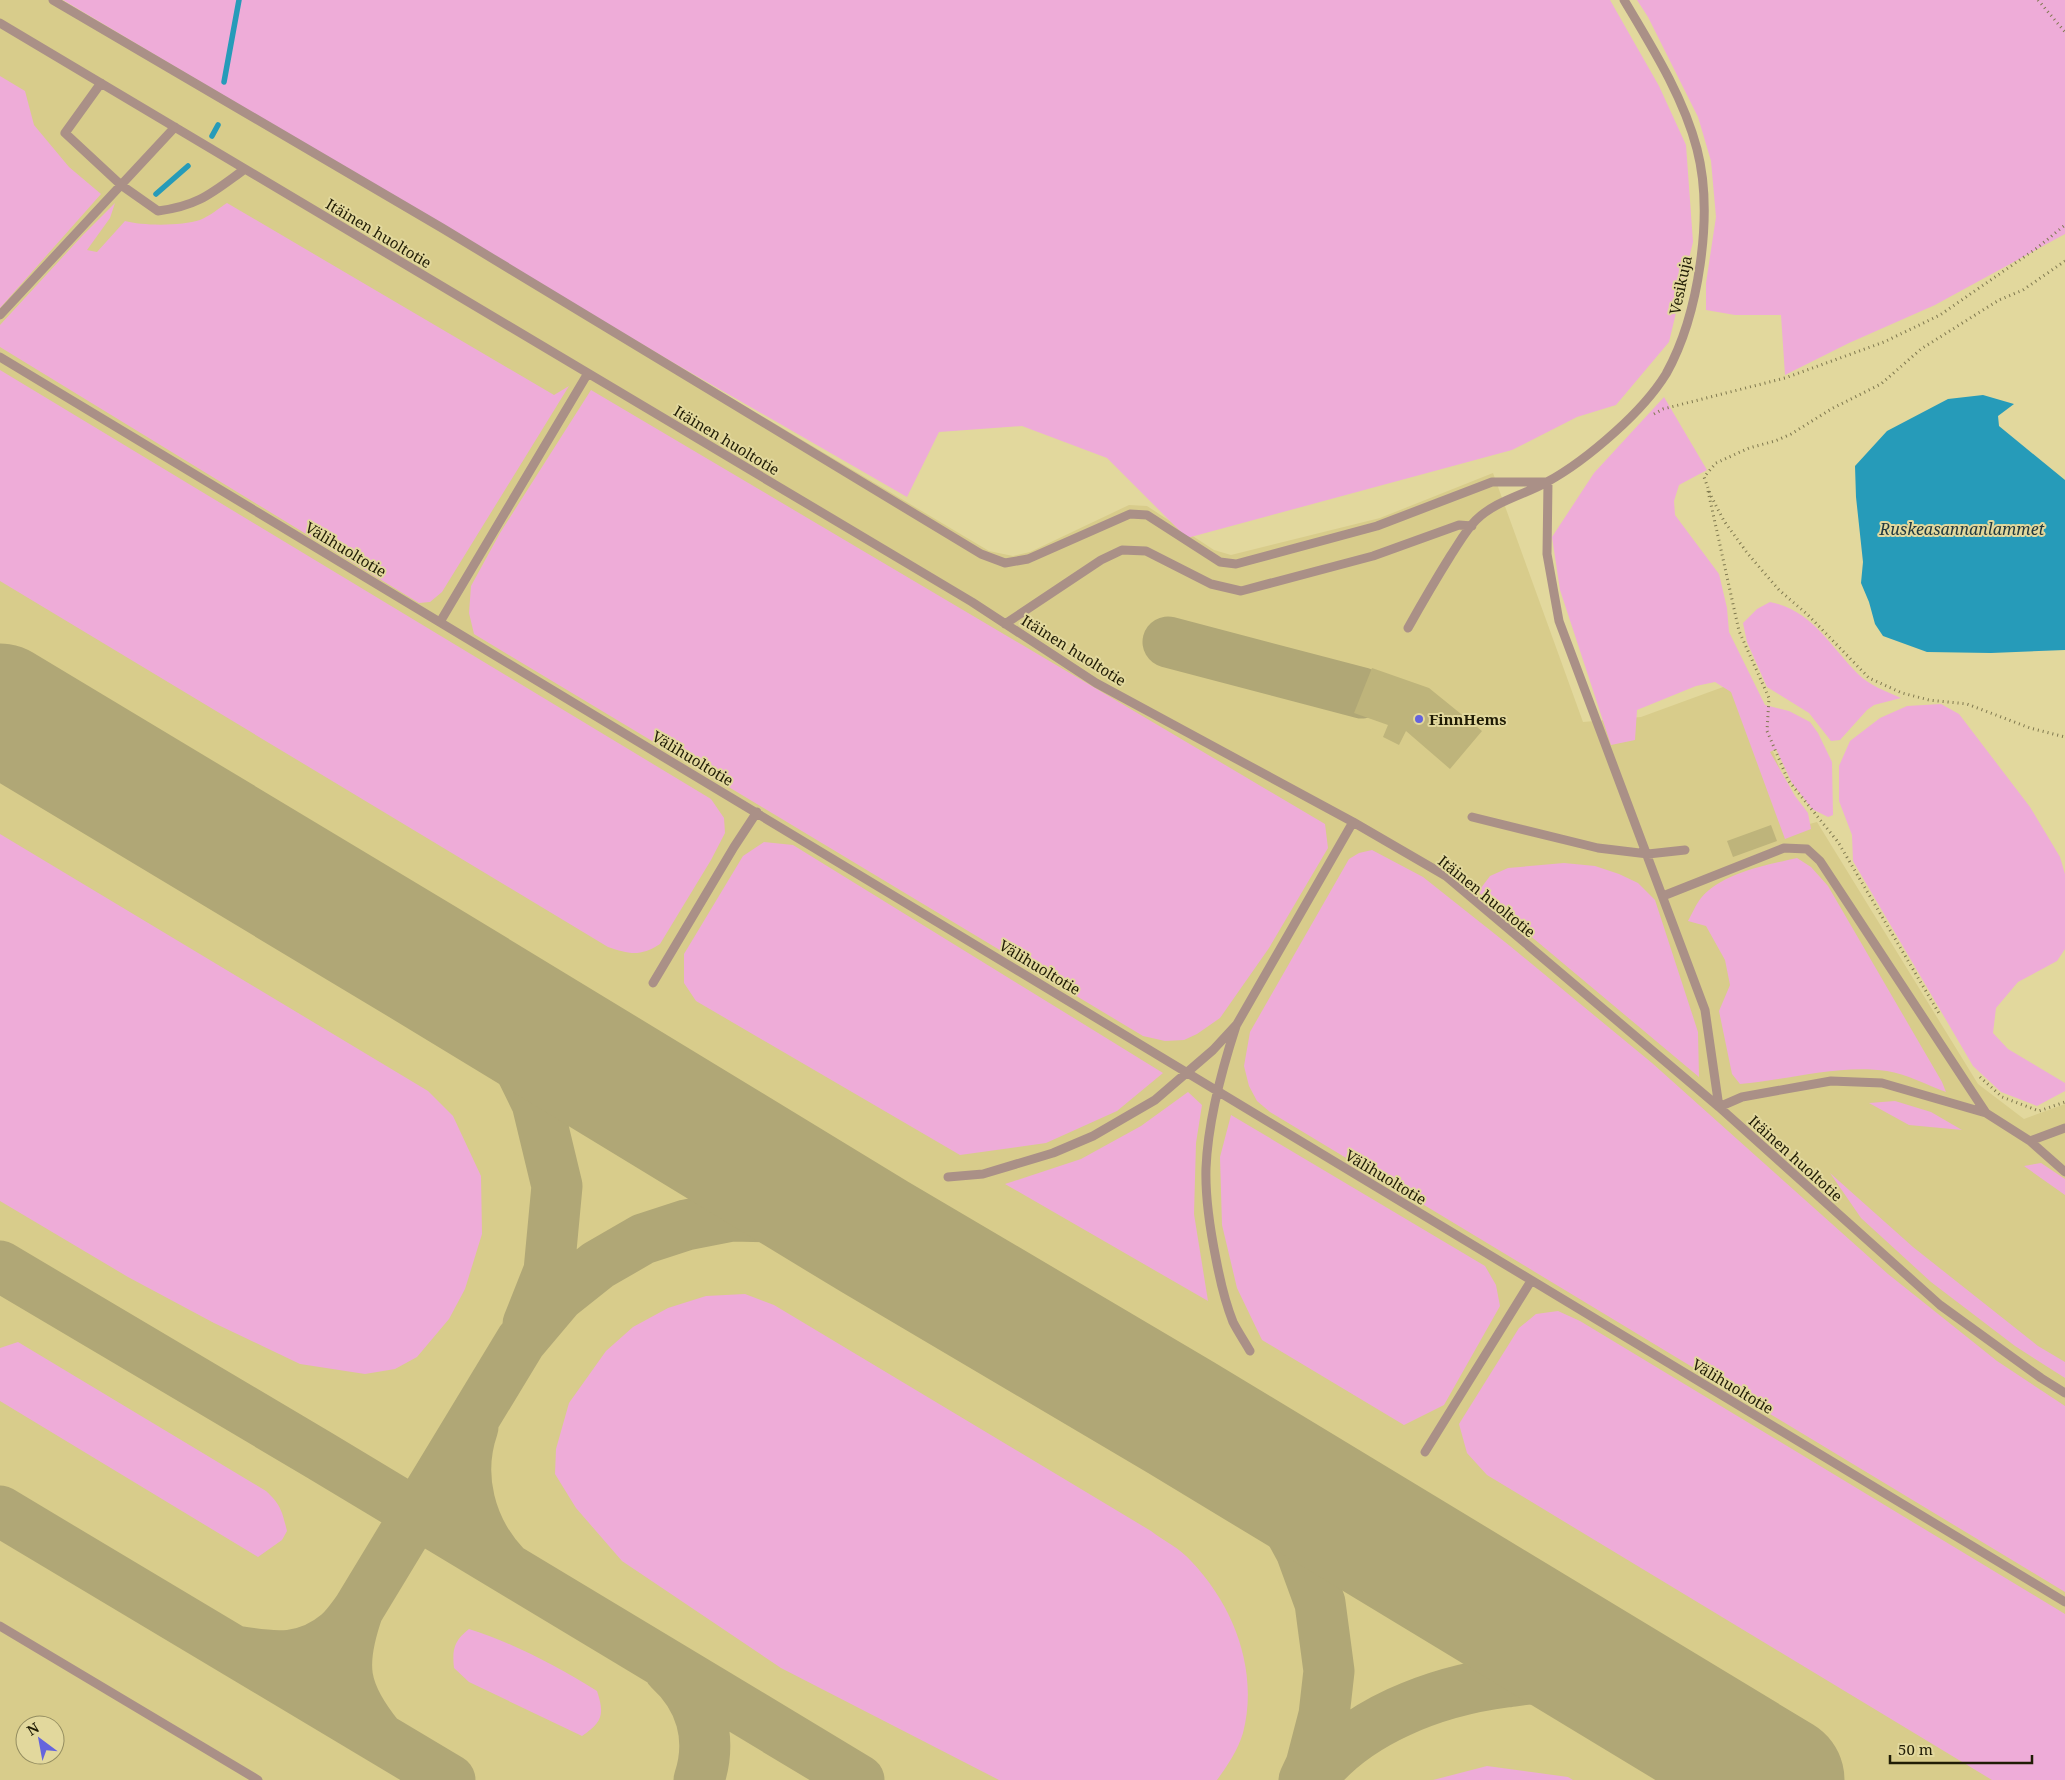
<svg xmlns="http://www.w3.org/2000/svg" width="2065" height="1780" font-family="'Noto Serif',serif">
<rect width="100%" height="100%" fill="#e2d89d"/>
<path fill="#d8cc8b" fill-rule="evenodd" d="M0,0H62L989,551L1013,556L1030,552L1129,505L1147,506L1214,550L1231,555L1380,518L1493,473L1583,722L1641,717L1745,679L1802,826L1817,822L1978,1084L2024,1119L2065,1104V1780H0ZM25,1725H55V1755H25Z"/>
<path fill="#eeacd8" d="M63,0H1610L1659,86L1686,145L1693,242L1669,342L1616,405L1577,417L1512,450L1187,538L1107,458L1022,426L939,432L907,497L674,363Z
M1637,0H2065V234L1935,305L1849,343L1785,375L1781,315H1735L1706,310V283L1716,217L1711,161L1698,117L1648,17Z
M0,76L25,91L34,125L69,167L101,194L0,308Z
M115,203L110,218L87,250L97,252L125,221C143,226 182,226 200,220C210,216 219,208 227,203L554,395L569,386L442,592L430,602L419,603L0,347V325L83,235Z
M0,370L711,799L724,818L725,833L711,860L660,944C640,957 629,954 608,947L0,581Z
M591,390L1325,824L1328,848L1269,948L1220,1018L1197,1034L1184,1040L1165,1041L1143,1036L474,634L469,613L471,586L500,533Z
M1664,397L1707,470L1679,485L1674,501L1675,515L1719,574L1727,608L1729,632L1765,705L1789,711L1810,722L1818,733L1832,762L1833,815L1828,817L1812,809L1792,783L1776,749L1770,752L1795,796L1808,813L1811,829L1785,839L1731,692L1715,682L1696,686L1637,710L1635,740L1611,745L1560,590L1552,537L1594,473Z
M1770,602C1812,610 1830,646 1858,674C1870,686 1886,691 1901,698L1874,705L1867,710L1840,740L1831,741L1809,713L1767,687L1747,642L1743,623L1757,609Z
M1941,704L1959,714L2030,807L2060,857L2065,874V949L2057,961L2018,982L1996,1008L1993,1033L2008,1049L2065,1083V1091L2037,1106L2001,1092L1973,1066L1853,861L1852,835L1839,801V766L1850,741L1880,718L1907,706Z
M0,834L428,1091L453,1116L481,1176L482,1234L465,1289L449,1319L417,1357L395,1369L365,1374L300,1364L214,1323L128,1277L0,1201Z
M764,842L793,845L1163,1073L1117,1111L1046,1143L960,1155L696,1001L684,983V954L743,856Z
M1372,850L1423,877L1510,946L1652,1063L1888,1274L1997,1361L2065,1406V1592L1270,1112L1257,1101L1249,1086L1244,1066L1250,1032L1349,859L1359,853Z
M1797,858L1811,867L1828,886L1942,1082L1946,1092C1927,1085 1906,1074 1887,1071C1838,1064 1789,1080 1740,1084L1732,1074L1719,1011L1730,985L1725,960L1706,926L1688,921C1692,914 1696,904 1701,898C1722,873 1767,865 1797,858Z
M1564,863L1595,866L1619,874L1638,883L1655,900L1698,1032L1699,1077L1478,892L1490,876L1508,868Z
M1188,1092L1202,1105L1196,1143L1194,1214L1208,1301L1005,1184L1081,1159L1141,1126Z
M1895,1101L1931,1112L1962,1130L1909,1125L1869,1103Z
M1231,1115L1485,1266L1496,1285L1500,1306L1444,1405L1404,1425L1262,1340L1237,1288L1222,1225L1220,1157Z
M2041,1163L2065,1179V1195L2024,1166Z
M1830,1173L1913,1247L2038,1346L2065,1362V1378L2015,1346L1931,1282L1861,1218Z
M745,1294L774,1305L1151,1531C1164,1541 1181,1549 1191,1561C1234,1606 1259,1671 1243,1733C1238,1750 1227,1766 1217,1780H999L781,1668L622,1561L576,1508L555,1474L556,1449L569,1403L606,1351L633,1327L668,1308L706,1296Z
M1558,1311L1580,1321L2065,1614V1780H1992L1487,1475L1467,1453L1459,1424L1519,1328L1536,1314Z
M18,1342L266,1491C281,1505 282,1511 287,1531L282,1540L258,1557L0,1401V1348Z
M469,1629C516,1644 556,1666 597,1691C605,1715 602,1722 582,1736L469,1682L454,1668C452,1649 454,1641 469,1629Z
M1487,1766L1568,1777L1573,1780H1433Z"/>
<path fill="#269bb9" d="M1983,395L2014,404L1998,416L1999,426L2065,480V650L1991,653L1927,652L1883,636L1875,624L1869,602L1861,583L1863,562L1856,497L1855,466L1887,431L1948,399Z"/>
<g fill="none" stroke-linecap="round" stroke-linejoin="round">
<path stroke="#269bb9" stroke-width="5.5" d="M224,82L239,0
M212,136L218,125
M156,194L188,166"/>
<path stroke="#b0a776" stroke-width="51" d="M1168,642L1362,693
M421,961L468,1001L515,1058L537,1103L557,1186L549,1271L528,1324
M0,1266L319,1455L859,1780
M1180,1417L1242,1466L1274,1501L1301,1551L1320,1603L1329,1671L1324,1715L1311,1765L1304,1780
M473,1427C456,1476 470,1529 505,1566
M0,1511L450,1780
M236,1651C275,1658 306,1661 338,1634C346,1627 352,1618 358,1610
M669,1669C701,1698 713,1738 699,1780
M379,1737C342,1691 339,1665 358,1610L521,1341L559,1296L598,1265L643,1239L686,1225L732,1216L773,1217L820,1222L875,1237
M1311,1780C1354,1721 1436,1691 1506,1682C1515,1681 1524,1679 1532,1679C1547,1678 1563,1681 1578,1684C1618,1690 1654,1709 1691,1726"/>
<path stroke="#b0a776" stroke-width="129" d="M0,708L421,961L875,1237L1180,1417L1780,1780"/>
</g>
<path fill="#beb47b" d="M1372,668L1429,688L1482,731L1450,769L1406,731L1399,745L1383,737L1388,725L1354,713Z
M1771,825L1777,841L1733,857L1727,841Z"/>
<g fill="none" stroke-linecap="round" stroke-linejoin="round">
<path stroke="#7f784f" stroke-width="3" stroke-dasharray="1 4" stroke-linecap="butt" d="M2038,0L2065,32
M2065,261L2023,290L1999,300L1921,349L1881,384L1833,408L1791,434L1775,441L1749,448L1716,463L1704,477L1711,496L1724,521L1748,554L1779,590L1808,615L1869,678L1902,693L1929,700L1967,704L2030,728L2065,737
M1654,414L1663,409L1785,378L1884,342L1940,315L2037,248L2065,225
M1708,491L1739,631L1769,698L1767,731L1788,780L1838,842L1940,1015
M1980,1077L2002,1097L2039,1111L2065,1102"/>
<path stroke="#aa9087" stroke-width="9" d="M53,0L442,228L981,554L1005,563L1028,559L1130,514L1147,515L1220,562L1236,564L1377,526L1492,482H1548L1547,554L1559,621L1705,1010L1719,1107L1742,1097L1831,1081L1882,1083L1986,1113
M0,23L972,602L1096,683L1353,822L1446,876L1719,1107L1940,1305L2041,1378L2065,1393
M101,83L65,133L121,185L158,211C199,206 213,192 245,169
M0,315L175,127
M0,357L2065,1602
M440,622L588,373
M1005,624L1101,560L1122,550L1146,551L1211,584L1241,591L1373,556L1459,525L1472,526
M1408,628C1422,603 1436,579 1451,555C1459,543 1466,530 1476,520C1495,501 1524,495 1547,482C1571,469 1595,450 1615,432C1634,415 1653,395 1666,374C1699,315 1714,214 1697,149C1683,96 1652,47 1624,0
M1472,817L1598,848L1648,854L1685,850
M1663,896L1784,848L1807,849L1820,861L1986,1113L2030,1141L2065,1172
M653,983L734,847L757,812
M1236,1026C1221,1072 1208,1120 1206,1168C1205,1199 1210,1229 1216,1259C1220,1280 1225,1302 1233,1322C1238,1332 1245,1342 1250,1351
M2030,1141L2065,1128
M948,1177L983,1174L1053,1153L1093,1136L1155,1100L1213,1050L1237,1024L1353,822
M1425,1452L1531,1281
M0,1626L258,1780"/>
</g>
<circle fill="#6564dd" stroke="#e2d89d" stroke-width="2" cx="1419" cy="719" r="5"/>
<g text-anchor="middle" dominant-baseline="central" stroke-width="4" stroke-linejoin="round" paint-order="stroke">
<g font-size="15" fill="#201c05" stroke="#e2d89d">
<text transform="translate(379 233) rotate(31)">Itäinen huoltotie</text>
<text transform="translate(1680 285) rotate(-78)">Vesikuja</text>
<text transform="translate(727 440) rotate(31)">Itäinen huoltotie</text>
<text transform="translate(346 549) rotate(31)">Välihuoltotie</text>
<text transform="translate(1074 650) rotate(32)">Itäinen huoltotie</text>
<text transform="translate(693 758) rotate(31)">Välihuoltotie</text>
<text transform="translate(1487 896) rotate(39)">Itäinen huoltotie</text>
<text transform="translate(1040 967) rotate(31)">Välihuoltotie</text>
<text transform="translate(1796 1158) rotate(42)">Itäinen huoltotie</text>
<text transform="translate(1386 1177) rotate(31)">Välihuoltotie</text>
<text transform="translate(1733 1386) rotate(31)">Välihuoltotie</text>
</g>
<g font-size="15" font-weight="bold" fill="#201c05" stroke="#e2d89d" text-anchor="start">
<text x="1429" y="719">FinnHems</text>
</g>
<g font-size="16" font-style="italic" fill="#20383f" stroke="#e2d89d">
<text x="1962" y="529">Ruskeasannanlammet</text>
</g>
</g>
<g transform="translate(40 1740) rotate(328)"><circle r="24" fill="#e2d89d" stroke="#948d60"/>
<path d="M0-4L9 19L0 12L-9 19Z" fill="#6564dd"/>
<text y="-8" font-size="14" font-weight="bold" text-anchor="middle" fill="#201c05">N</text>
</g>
<path d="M1890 1755v8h142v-8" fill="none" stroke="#201c05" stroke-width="2.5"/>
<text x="1898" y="1755" font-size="15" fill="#201c05" stroke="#e2d89d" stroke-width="4" paint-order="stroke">50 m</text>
</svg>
